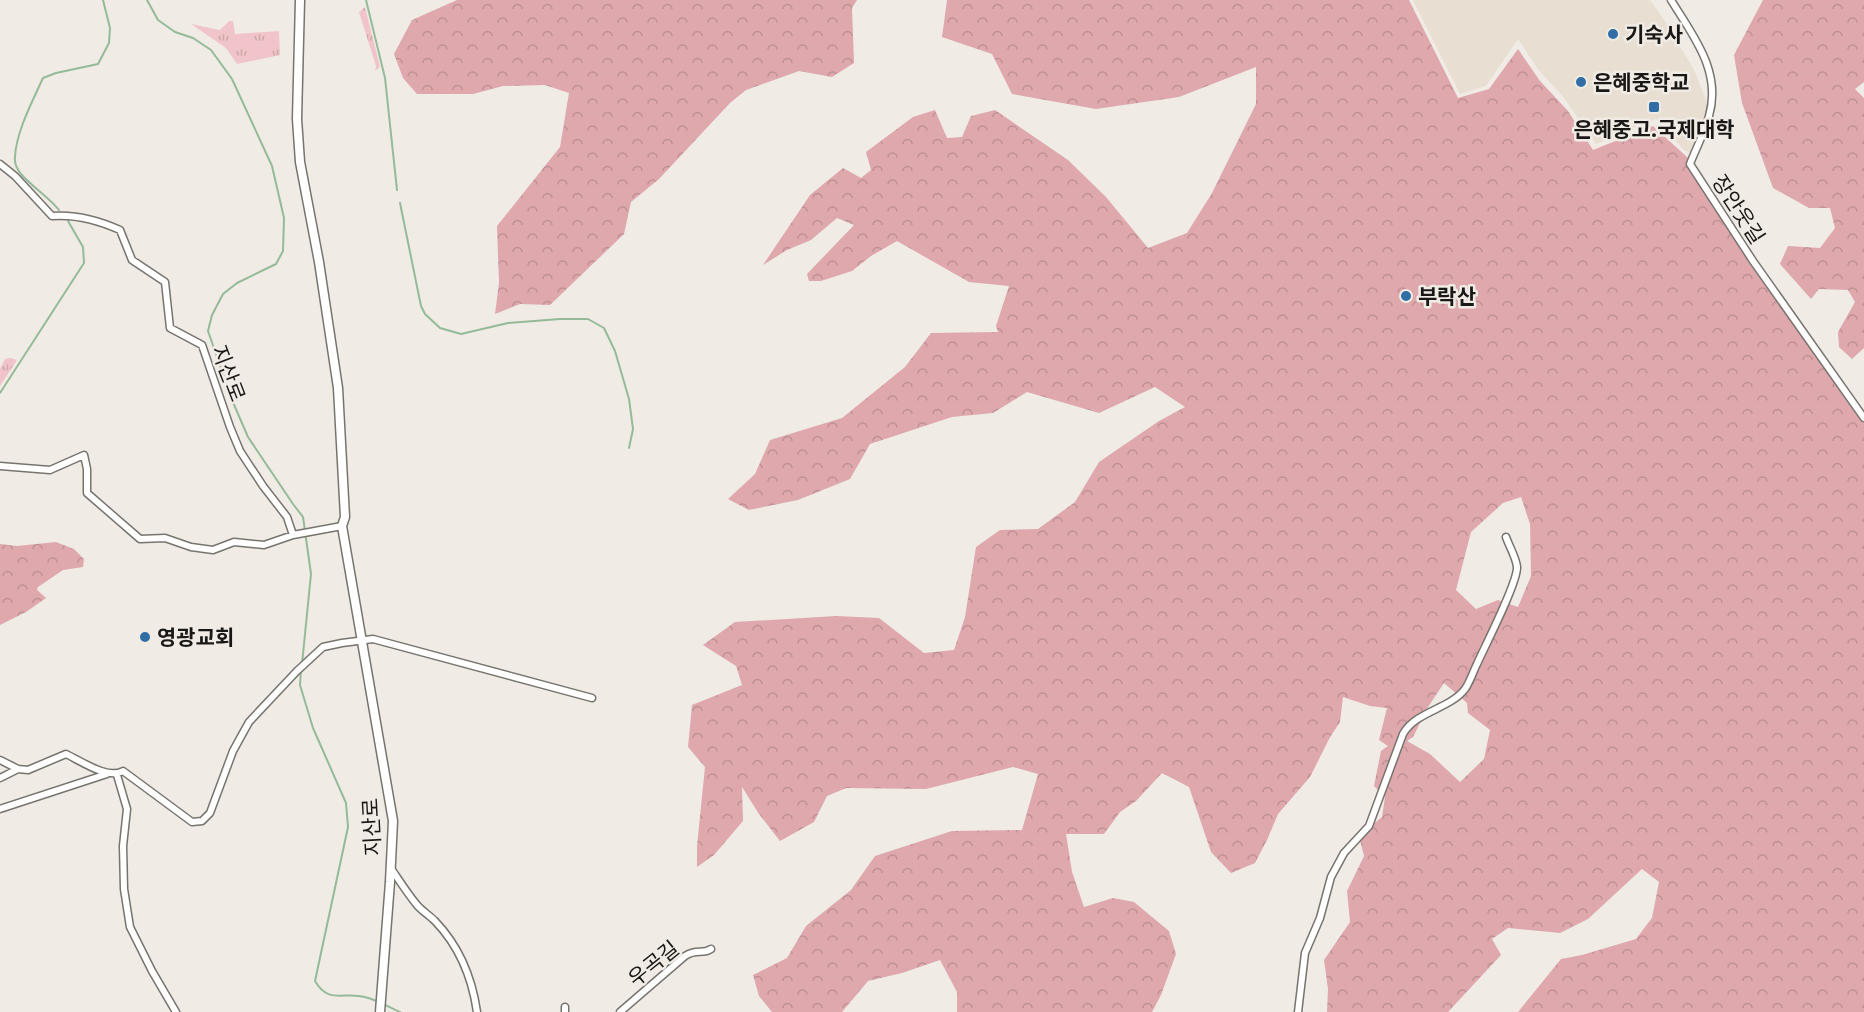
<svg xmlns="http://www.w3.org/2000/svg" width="1864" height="1012" font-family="'IBM Plex Sans','Noto Sans KR',sans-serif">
<defs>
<pattern id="grass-tufts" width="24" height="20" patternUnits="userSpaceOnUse" patternTransform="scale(1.5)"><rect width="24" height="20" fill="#f0c4c8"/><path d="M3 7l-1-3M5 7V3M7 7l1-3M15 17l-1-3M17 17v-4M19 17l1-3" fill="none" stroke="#cda8ab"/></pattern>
<pattern id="forest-crowns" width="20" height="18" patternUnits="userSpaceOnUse" patternTransform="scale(1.5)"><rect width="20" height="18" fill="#dea8ad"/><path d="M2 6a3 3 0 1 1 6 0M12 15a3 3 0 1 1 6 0" fill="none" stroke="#be9094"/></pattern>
</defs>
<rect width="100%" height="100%" fill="#f0ebe5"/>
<path fill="#e8dfd2" d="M1413,0H1650L1669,27L1694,70L1708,105L1691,153L1684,150L1656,119L1596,144L1564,98L1537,68L1518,39L1486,86L1460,94Z"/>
<path fill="url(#grass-tufts)" d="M365,7L380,67L375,71L376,66L359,12Z
M229,21H233L235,34L279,31L280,55L237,64L226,48L191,24L220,30Z
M10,358L17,360L0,386V369L5,359Z"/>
<path fill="url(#forest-crowns)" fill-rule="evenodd" d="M457,0H857L852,8L854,63L832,77L799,71L746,90L730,103L659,179L631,202L624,234L550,305L520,304L495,314L499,283L497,226L560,147L569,93L545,85L503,86L473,94H417L403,78L394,54L412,20Z
M947,0H1409L1458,98L1489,89L1518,49L1540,81L1568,111L1593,150L1653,126L1687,157L1753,259L1864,414V1012H1518L1561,959L1582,955L1636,939L1652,918L1659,882L1642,869L1588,919L1560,933L1508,928L1492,939L1501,955L1448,1012H1327L1328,989L1324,960L1350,922L1347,891L1364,856L1359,836L1382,817L1385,797L1374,786L1381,751L1388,746L1379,740L1387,708L1370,706L1343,697L1340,722L1329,739L1310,777L1278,814L1267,840L1255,863L1231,873L1211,852L1189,787L1162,773L1136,801L1120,812L1104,834H1066L1072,872L1084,907L1113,898L1134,902L1169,931L1176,954L1161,995L1152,1012H957V992L940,960L902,973L868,981L842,1012H772L759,996L753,975L787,958L806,926L851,890L875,856L952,831L1022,830L1038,774L1013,767L926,789L846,788L827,796L814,822L780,841L759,814L742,787L743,821L714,855L697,867V846L705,767L688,747L692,705L742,685L736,666L703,645L735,622L836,616L879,618L924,653L954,650L965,617L976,547L1000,530L1038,529L1075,502L1099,462L1159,421L1185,407L1155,387L1099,413L1027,392L993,413L952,417L870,444L850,479L798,500L749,510L728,499L755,474L770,440L842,418L905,367L931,333L998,332L996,326L1009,286L969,282L897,241L871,256L852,271L821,281H809L807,274L854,225L837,218L811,240L787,250L763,265L810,195L843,168L861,178L871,170L866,152L913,117L935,110L947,138L962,137L971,116L995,110L1068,160L1106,197L1148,248L1187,233L1212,193L1256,104V67L1179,97L1096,109L1012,94L992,54L942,37ZM1521,497L1530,524L1531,576L1518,607L1498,600L1476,609L1456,590L1471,532L1503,503ZM1444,683L1467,703L1468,713L1490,730L1484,759L1460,782L1430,754L1407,741L1413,737L1428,707Z
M1763,0H1864V82L1855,89L1864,98V348L1852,359L1839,347L1838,332L1855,302L1848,290L1819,289L1811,299L1780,264L1788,246L1820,248L1835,228L1830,208H1809L1773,188L1742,103L1734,55Z
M56,542L74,549L84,559L83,567L63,570L38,587L37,590L46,598L26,612L0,625V544L17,546Z"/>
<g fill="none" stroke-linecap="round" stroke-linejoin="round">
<path stroke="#95ba98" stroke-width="2" d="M147,0L158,20L175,32L193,38L211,50L232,79L272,166L284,218L283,251L276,264L237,283L223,294L212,315L208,331L232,400L248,437L293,504L303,517L311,574L302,664
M366,0L385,78L397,190
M400,203L421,306L425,314L440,328L461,334L508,323L560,319H588L604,328L615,351L629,399L633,429L629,448
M59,210C48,196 32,187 21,174C17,169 14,164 15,157C16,132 33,100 43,78L56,73L98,64L109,43L110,28L103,0
M0,393L84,263L83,247L68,221
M301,670L300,685L313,728L346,803L348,827L315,981C329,1005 344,991 365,997C377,1000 389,1007 400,1012"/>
<defs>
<path id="street" d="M1671,0C1693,36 1722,71 1709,116C1705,132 1696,148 1690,164L1753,261L1864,418
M0,164L15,176L52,216C76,214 98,220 120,230L132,260L165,282L170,328L202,345L230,427L240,451L263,486L287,517L293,535L342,526
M0,466L50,470L84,455L87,469V493L140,539L165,538L191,547L213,550L234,542L264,545L293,535
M0,760L18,769L28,770L66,754C81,761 108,780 123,771L192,822L202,821L210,813L233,751L249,722L297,671L323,647L342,643L373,639L592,698
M117,775L127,809L123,846L124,889L130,927L152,971L176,1012
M0,778L18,769
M0,809L107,774
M390,867C399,880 407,893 417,905C422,911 429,915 435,921C459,946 472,977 477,1012
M565,1007V1012
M620,1012L685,956C697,948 702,955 711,949
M1298,1012L1305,953L1320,918L1331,877L1344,853L1369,826L1403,734C1416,711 1450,709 1465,689C1470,682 1473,672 1477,664C1485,646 1518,582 1517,567C1516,557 1509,546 1506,537"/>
<path id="secondary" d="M300,0L297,119L300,162L319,262L338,388L345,517L342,526L393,821L390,882L380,1012"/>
</defs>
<use href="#street" stroke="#77746e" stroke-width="9"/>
<use href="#secondary" stroke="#77746e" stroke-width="11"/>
<use href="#street" stroke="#fff" stroke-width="6"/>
<use href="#secondary" stroke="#fff" stroke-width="8"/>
</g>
<g fill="#306ea5" stroke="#f0ebe5" stroke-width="2">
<circle cx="1613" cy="34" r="6"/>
<circle cx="1581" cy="82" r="6"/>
<rect x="1648" y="101" width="12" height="12" rx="3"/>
<circle cx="1406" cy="296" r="6"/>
<circle cx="145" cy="637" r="6"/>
</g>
<g text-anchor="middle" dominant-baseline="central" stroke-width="5" stroke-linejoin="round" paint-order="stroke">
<g font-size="21" font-weight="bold" fill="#191816" stroke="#f0ebe5" text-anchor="start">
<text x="1625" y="34">기숙사</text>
<text x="1593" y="82">은혜중학교</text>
<text x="1654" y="129" text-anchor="middle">은혜중고.국제대학</text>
<text x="1418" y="296">부락산</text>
<text x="157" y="637">영광교회</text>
</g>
<g font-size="21" fill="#191816" stroke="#f0ebe5">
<text transform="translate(1739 209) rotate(57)">장안웃길</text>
<text transform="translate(229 373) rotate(69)">지산로</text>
<text transform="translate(371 827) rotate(-93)">지산로</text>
<text transform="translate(653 963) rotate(-39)">우곡길</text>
</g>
</g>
</svg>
